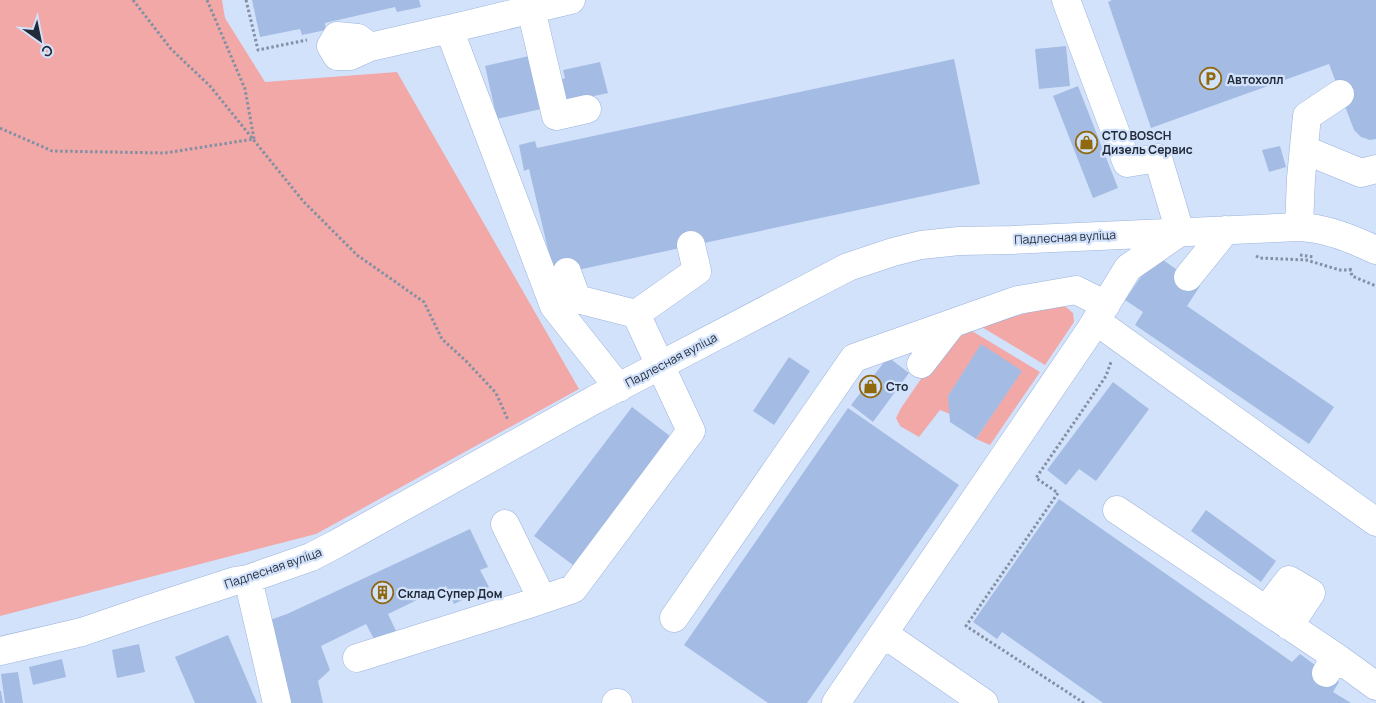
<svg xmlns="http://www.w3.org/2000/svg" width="1376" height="703" font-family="Manrope,sans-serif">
<rect width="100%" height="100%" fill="#d3e2fb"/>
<path fill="#f1a8a7" d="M0,0H222L225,18L265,82L397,72L579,389L316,534L0,616Z
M1055,305L1066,307L1073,313L1074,322L1045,365L980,326Z
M972,331L1040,372L990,445L976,439L1021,371L950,414L940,410L919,437L900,426L896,418L901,408L943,347L956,338Z"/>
<path fill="#a4bce4" d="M252,0H419L421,7L397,12L395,7L325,23L326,30L302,35L300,29L260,37Z
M1112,0H1376V139L1370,140L1361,137L1354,130L1329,64L1151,128L1108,2Z
M1066,46L1070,86L1039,89L1035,49Z
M529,56L541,109L497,119L485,66Z
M954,59L980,184L554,275L529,169L524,171L519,145L535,141L537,148Z
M600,62L608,93L567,102L562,79L565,78L563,70Z
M1078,86L1118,188L1093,198L1053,96Z
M1280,146L1286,167L1269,172L1262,150Z
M1156,255L1200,286L1187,306L1334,407L1309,444L1135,325L1143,312L1125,300Z
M981,344L1022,371L976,439L950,422L948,396Z
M789,357L810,371L774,425L753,411Z
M888,357L909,373L873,422L851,405Z
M1113,382L1149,409L1096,481L1079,469L1066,485L1047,470Z
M632,407L670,436L573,565L534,536Z
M848,408L959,485L807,703H768L684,645Z
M1059,499L1292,662L1300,654L1326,673L1339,682L1333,692L1351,703H1103L1002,632L997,639L973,622Z
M1206,510L1276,561L1261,582L1191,531Z
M470,529L488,567L480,570L489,587L454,604L446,586L388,614L396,631L375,641L366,624L321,646L330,670L318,681L323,703H285L270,620L287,614Z
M228,635L257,703H195L175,657Z
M139,644L145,672L117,678L112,650Z
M62,659L66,677L33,685L29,667Z
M18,672L23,703H5L1,674Z
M0,691H1L3,703H0Z"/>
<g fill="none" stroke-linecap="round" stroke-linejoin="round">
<defs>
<path id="minor" d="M571,0L449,29L554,306L619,388
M531,9L556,116L587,109
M370,47L358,38L337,36L331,46L337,56H350L370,47L449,29
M1305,150L1361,173L1376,169
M1299,227L1301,178L1307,116L1340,94
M567,272L577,299L636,314
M1188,277L1226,230
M1096,321L1376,522
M921,364L952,324
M1117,510L1336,657
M505,524L542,599
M248,579L277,703
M1266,610L1289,580L1311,593L1289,626
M674,618L854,358L1018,300L1076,290L1106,305
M884,634L984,703
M0,651L82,632L149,609L235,581L248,579L311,557L336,544L594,400L848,267L893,252L921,245L959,241L1012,240L1299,227C1326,228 1352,239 1376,250
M357,658L526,605L573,589L691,431L636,314L697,271L691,245
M1326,673L1336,657L1376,686
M616,703H618
M836,703L1089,332L1128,268L1180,232L1158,158L1127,163L1066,0"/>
</defs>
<use href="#minor" stroke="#9bb3da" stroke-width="29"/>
<path stroke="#8390a4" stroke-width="3" stroke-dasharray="2.5 2.5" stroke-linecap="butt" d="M133,0L171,49L210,86L303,201L357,255L424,302L442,339L466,361L496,393L508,420
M246,0L258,50L307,40
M0,128L52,151L165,153L254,139L245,89L207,0
M1300,255L1314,257
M1256,256L1260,258L1306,260L1340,270H1352
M1350,268L1352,276L1376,286
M1084,703L966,626L1058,493L1036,478L1106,376L1111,362"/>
<use href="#minor" stroke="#fff" stroke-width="28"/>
</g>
<defs>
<symbol id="parking-ring" viewBox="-11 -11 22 22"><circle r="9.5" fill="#d3e2fb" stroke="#90680e" stroke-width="1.5"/><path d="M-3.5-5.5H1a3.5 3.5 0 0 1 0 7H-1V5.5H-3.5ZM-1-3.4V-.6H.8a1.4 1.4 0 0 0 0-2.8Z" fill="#90680e"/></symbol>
<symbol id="shop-ring" viewBox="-11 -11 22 22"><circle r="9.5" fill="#d3e2fb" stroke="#90680e" stroke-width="1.5"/><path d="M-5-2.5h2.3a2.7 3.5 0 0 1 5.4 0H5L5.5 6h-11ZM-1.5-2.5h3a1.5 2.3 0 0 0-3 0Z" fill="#90680e"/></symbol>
<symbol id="building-ring" viewBox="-11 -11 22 22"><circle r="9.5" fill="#d3e2fb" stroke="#90680e" stroke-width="1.5"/><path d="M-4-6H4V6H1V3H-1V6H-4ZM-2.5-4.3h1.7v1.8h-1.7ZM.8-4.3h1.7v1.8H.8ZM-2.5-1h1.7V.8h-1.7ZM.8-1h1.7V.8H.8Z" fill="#90680e"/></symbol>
</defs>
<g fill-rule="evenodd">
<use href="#parking-ring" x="1198" y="66" width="25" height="25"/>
<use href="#shop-ring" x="1074" y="130" width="25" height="25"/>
<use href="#shop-ring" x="858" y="374" width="25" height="25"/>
<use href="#building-ring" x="370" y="580" width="25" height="25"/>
</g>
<g text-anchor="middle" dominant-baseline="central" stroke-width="4.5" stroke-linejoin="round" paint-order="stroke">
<g font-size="12" font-weight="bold" fill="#212a39" stroke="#d3e2fb" text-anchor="start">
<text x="1227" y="79">Автохолл</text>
<text x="1102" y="135">СТО BOSCH<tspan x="1102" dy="14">Дизель Сервис</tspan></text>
<text x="886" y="386">Сто</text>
<text x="398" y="593">Склад Супер Дом</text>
</g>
<g font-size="12" fill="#212a39" stroke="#d3e2fb">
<text transform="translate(1065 237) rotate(-3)">Падлесная вуліца</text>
<text transform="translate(671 360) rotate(-28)">Падлесная вуліца</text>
<text transform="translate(273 568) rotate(-19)">Падлесная вуліца</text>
</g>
</g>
<g transform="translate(40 40) rotate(147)" stroke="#d3e2fb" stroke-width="4" paint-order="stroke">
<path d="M0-4L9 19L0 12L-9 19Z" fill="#212a39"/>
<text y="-8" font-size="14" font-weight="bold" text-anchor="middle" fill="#212a39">С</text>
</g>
</svg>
